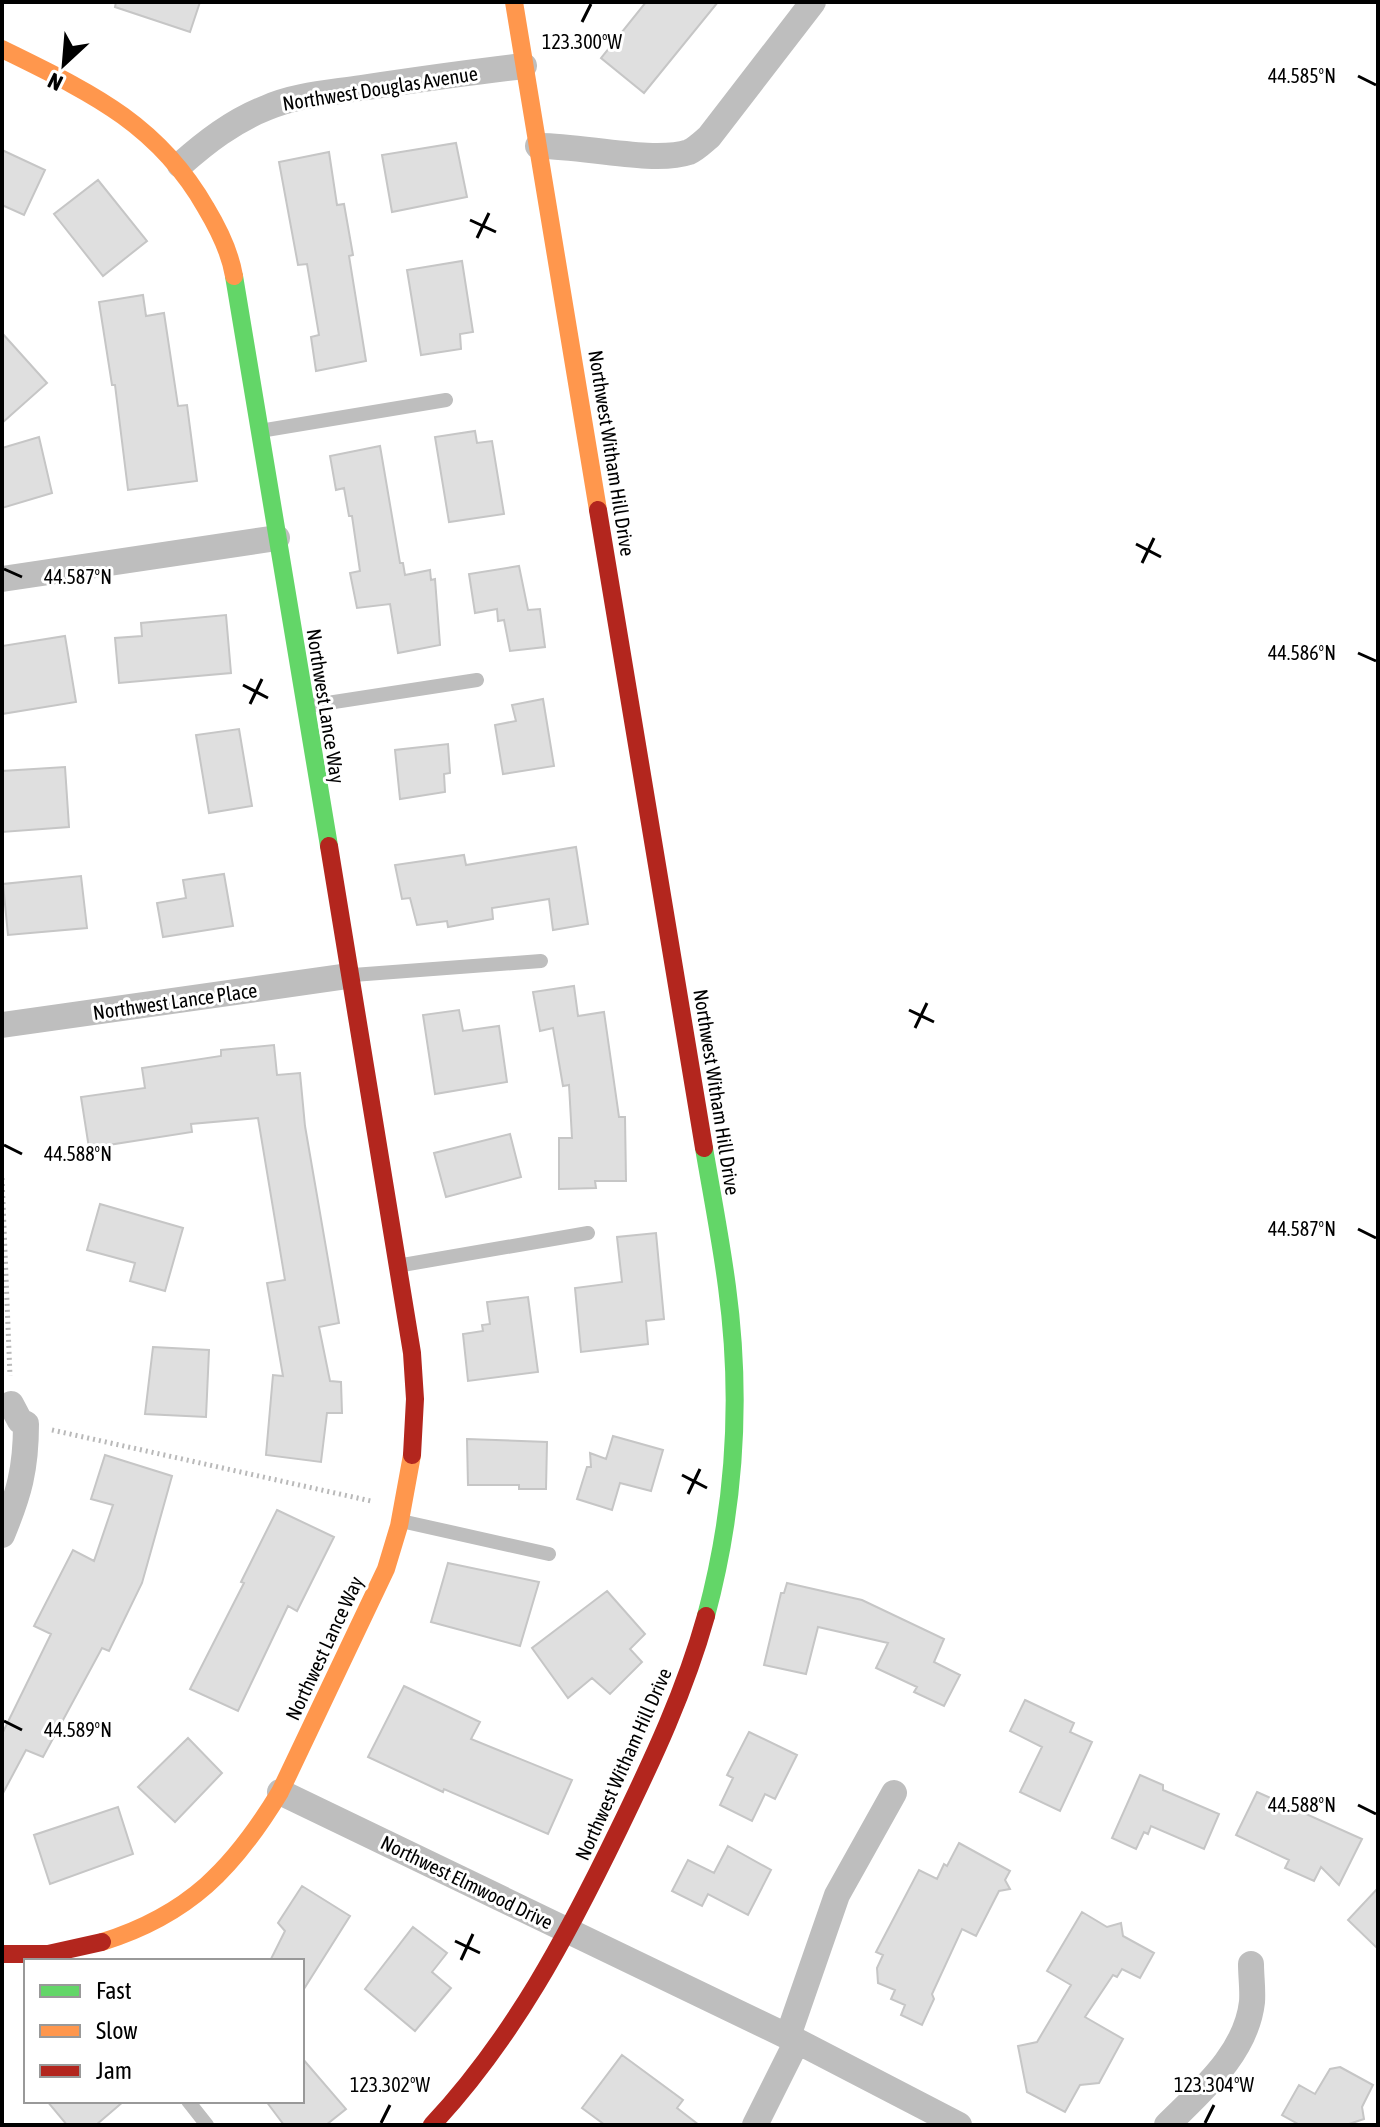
<svg xmlns="http://www.w3.org/2000/svg" width="1380" height="2127" font-family="'Asap Condensed',sans-serif">
<rect width="100%" height="100%" fill="#fff"/>
<path fill="#dfdfdf" stroke="#c6c6c6" stroke-width="2" d="M116,2H200L190,32L115,7Z
M646,2H718L644,93L601,58Z
M456,143L467,197L392,212L382,155Z
M2,150L45,170L24,215L2,205Z
M329,152L337,205L344,204L353,255L349,256L366,361L316,371L311,337L319,335L307,264L298,265L279,162Z
M98,180L147,241L103,276L54,214Z
M462,261L473,332L460,334L461,349L421,355L407,270Z
M143,295L146,316L164,313L178,406L187,405L197,481L128,490L115,385H112L99,302Z
M2,333L47,383L2,423Z
M475,431L477,443L492,441L504,514L449,522L435,437Z
M39,437L52,493L2,508V448Z
M380,446L400,563H403L405,575L430,570L431,580L435,579L440,645L398,653L390,604L357,608L350,573L360,571L352,516H349L344,488L336,490L330,456Z
M519,566L528,610L540,609L545,647L510,651L504,620L498,621L497,609L475,613L469,574Z
M226,615L231,673L119,683L115,638L142,636L141,623Z
M65,636L76,702L2,714V646Z
M543,699L554,766L503,774L495,725L516,721L512,705Z
M239,729L252,806L209,813L196,735Z
M448,744L450,773L444,774L445,792L400,799L395,750Z
M65,767L69,827L2,832V771Z
M576,847L588,924L553,930L549,899L492,908L493,919L448,927L447,921L417,925L410,898L402,899L395,865L464,855L466,865Z
M224,874L233,926L163,937L157,903L186,898L183,880Z
M81,876L87,928L8,935L3,884Z
M574,986L578,1016L604,1012L619,1117H625L626,1181H595L596,1188L559,1189V1138H572L569,1085L563,1086L553,1028L540,1031L533,992Z
M459,1010L463,1031L499,1026L507,1082L435,1094L423,1015Z
M274,1045L277,1075L300,1073L305,1126L339,1323L319,1327L330,1381L341,1382L342,1413H327L321,1462L266,1455L273,1375L283,1376L267,1283L285,1280L258,1118L191,1124L192,1132L89,1148L81,1097L145,1088L142,1068L221,1056V1050Z
M510,1134L521,1177L446,1197L434,1153Z
M100,1204L183,1228L165,1291L130,1281L135,1263L87,1250Z
M656,1233L664,1319L646,1321L648,1344L581,1352L575,1288L622,1282L617,1237Z
M528,1297L538,1372L468,1381L463,1334L483,1331L482,1325L490,1324L487,1302Z
M153,1347L209,1350L206,1417L145,1414Z
M613,1436L663,1450L651,1491L620,1483L612,1510L577,1499L587,1467H591L590,1453L606,1459Z
M467,1439L547,1442L546,1489H519V1485H468Z
M105,1455L172,1476L142,1583L109,1651L102,1648L43,1757L26,1750L2,1795V1734L51,1634L34,1626L73,1550L94,1561L113,1505L91,1499Z
M277,1510L334,1537L297,1611L288,1606L238,1711L190,1689L244,1583L241,1582Z
M448,1563L539,1582L520,1646L431,1622Z
M787,1583L862,1600L944,1639L934,1662L960,1675L944,1706L914,1692L917,1687L876,1668L888,1643L818,1627L806,1674L764,1665L781,1593H784Z
M607,1591L645,1634L630,1649L642,1662L610,1694L592,1678L568,1698L532,1648Z
M404,1686L480,1722L471,1739L572,1780L548,1834L444,1789L443,1792L368,1757Z
M1025,1700L1074,1723L1070,1732L1092,1742L1060,1811L1020,1792L1042,1747L1010,1731Z
M749,1732L797,1755L775,1799L765,1794L752,1821L720,1805L733,1778L727,1775Z
M188,1738L222,1773L175,1822L138,1787Z
M1140,1775L1163,1785V1790L1219,1814L1204,1849L1151,1826L1148,1834L1144,1832L1136,1849L1112,1838Z
M1257,1792L1362,1839L1339,1885L1321,1867L1314,1881L1285,1868L1289,1860L1236,1835Z
M118,1807L133,1854L50,1884L34,1835Z
M959,1843L1010,1871L1005,1880L1010,1889L999,1891L976,1936L962,1929L932,1994L934,1999L922,2025L901,2015L905,2005L891,1999L895,1990L878,1983L877,1968L883,1955L876,1952L919,1870L937,1879L944,1864L947,1866Z
M728,1846L771,1870L748,1915L708,1894L702,1906L672,1891L688,1860L714,1873Z
M302,1886L350,1916L302,1992V1961H270L285,1931L278,1923Z
M1378,1888V1949L1348,1920Z
M1082,1912L1107,1927L1121,1923L1123,1936L1154,1953L1140,1978L1122,1969L1117,1977L1113,1975L1085,2017L1123,2039L1099,2083L1080,2085L1065,2112L1027,2092L1018,2046L1037,2042L1071,1985L1047,1971Z
M413,1927L447,1953L432,1972L451,1988L415,2031L365,1989Z
M622,2055L683,2100L677,2108L699,2125H605L582,2108Z
M302,2058L346,2109L326,2125H284L266,2101H302Z
M1340,2067L1373,2085L1362,2107L1364,2119L1346,2125H1300L1282,2115L1299,2085L1315,2094L1330,2069Z
M47,2101H124L96,2125H67Z"/>
<g fill="none" stroke-linecap="round" stroke-linejoin="round">
<path stroke="#b9b9b9" stroke-width="5" stroke-dasharray="2 4" stroke-linecap="butt" d="M2,1178L10,1376
M52,1430L371,1501"/>
<path stroke="#bebebe" stroke-width="14" d="M260,431L446,400
M308,706L477,680
M353,975L541,961
M397,1266L588,1233
M401,1521L549,1554
M188,2101L207,2125"/>
<path stroke="#bebebe" stroke-width="26" d="M538,146C579,145 654,164 689,152C696,149 703,142 709,137L813,2
M180,165C206,142 233,121 266,108C295,95 329,93 361,88C415,80 469,72 524,66
M2,579L277,538
M2,1025L348,976
M2,1535C19,1494 26,1469 26,1424L20,1421L11,1404
M280,1792L797,2041L959,2125
M788,2036L837,1895L894,1793
M755,2125L797,2041
M1167,2125C1201,2091 1246,2054 1252,2002C1253,1990 1251,1976 1251,1964"/>
<path stroke="#63d668" stroke-width="18" d="M234,276L329,846
M704,1148C712,1195 721,1241 727,1287C742,1398 735,1508 706,1616"/>
<path stroke="#ff974d" stroke-width="18" d="M514,2L598,510
M2,49C87,91 157,122 206,208C218,228 230,252 234,276
M102,1942C189,1915 234,1868 280,1792L386,1569L399,1526L412,1455"/>
<path stroke="#b3261e" stroke-width="18" d="M598,510L704,1148
M329,846L412,1353L415,1399L412,1455
M2,1954H48L102,1942
M432,2125C514,2037 567,1936 619,1829C653,1759 685,1691 706,1616"/>
</g>
<path fill="none" stroke="#000" stroke-width="3" d="M582,22L591,4M1358,76L1376,85M470,220L496,232M477,238L489,213M1136,544L1161,557M1142,563L1154,538M4,569L22,577M1358,653L1376,661M243,685L268,698M250,704L262,679M909,1010L934,1022M915,1028L927,1003M4,1145L22,1154M1358,1229L1376,1238M682,1475L707,1488M688,1494L700,1469M4,1721L22,1730M1358,1805L1376,1814M455,1941L480,1953M461,1960L473,1934M381,2123L390,2105M1205,2123L1214,2105"/>
<g text-anchor="middle" dominant-baseline="central" stroke-width="6" stroke-linejoin="round" paint-order="stroke">
<g font-size="20" fill="#000" stroke="#fff">
<text transform="translate(380 88) rotate(-9)">Northwest Douglas Avenue</text>
<text transform="translate(612 453) rotate(81)">Northwest Witham Hill Drive</text>
<text transform="translate(326 706) rotate(81)">Northwest Lance Way</text>
<text transform="translate(175 1001) rotate(-8)">Northwest Lance Place</text>
<text transform="translate(717 1092) rotate(81)">Northwest Witham Hill Drive</text>
<text transform="translate(324 1648) rotate(-65)">Northwest Lance Way</text>
<text transform="translate(623 1764) rotate(-66)">Northwest Witham Hill Drive</text>
<text transform="translate(467 1882) rotate(26)">Northwest Elmwood Drive</text>
</g>
</g>
<g font-size="20" text-anchor="middle" fill="#000" stroke="#fff" stroke-width="6" stroke-linejoin="round" paint-order="stroke">
<text x="582" y="49">123.300°W</text>
<text x="1302" y="83">44.585°N</text>
<text x="78" y="584">44.587°N</text>
<text x="1302" y="660">44.586°N</text>
<text x="78" y="1161">44.588°N</text>
<text x="1302" y="1236">44.587°N</text>
<text x="78" y="1737">44.589°N</text>
<text x="1302" y="1812">44.588°N</text>
<text x="390" y="2092">123.302°W</text>
<text x="1214" y="2092">123.304°W</text>
</g>
<rect width="1380" height="2127" fill="none" stroke="#000000" stroke-width="8"/>
<rect x="24" y="1959" width="280" height="144" fill="#ffffff" stroke="#999999" stroke-width="2"/>
<rect x="40" y="1985" width="40" height="12" fill="#63d668" stroke="#999999" stroke-width="2"/>
<text x="96" y="1999" font-size="24" fill="#000000">Fast</text>
<rect x="40" y="2025" width="40" height="12" fill="#ff974d" stroke="#999999" stroke-width="2"/>
<text x="96" y="2039" font-size="24" fill="#000000">Slow</text>
<rect x="40" y="2065" width="40" height="12" fill="#b3261e" stroke="#999999" stroke-width="2"/>
<text x="96" y="2079" font-size="24" fill="#000000">Jam</text>
<g transform="translate(64 64) rotate(206)" stroke="#ffffff" stroke-width="6" paint-order="stroke">
<path d="M0-6L14 30L0 20L-14 30Z" fill="#000000"/>
<text y="-12" font-size="22" font-weight="bold" text-anchor="middle" fill="#000000">N</text>
</g>
</svg>
